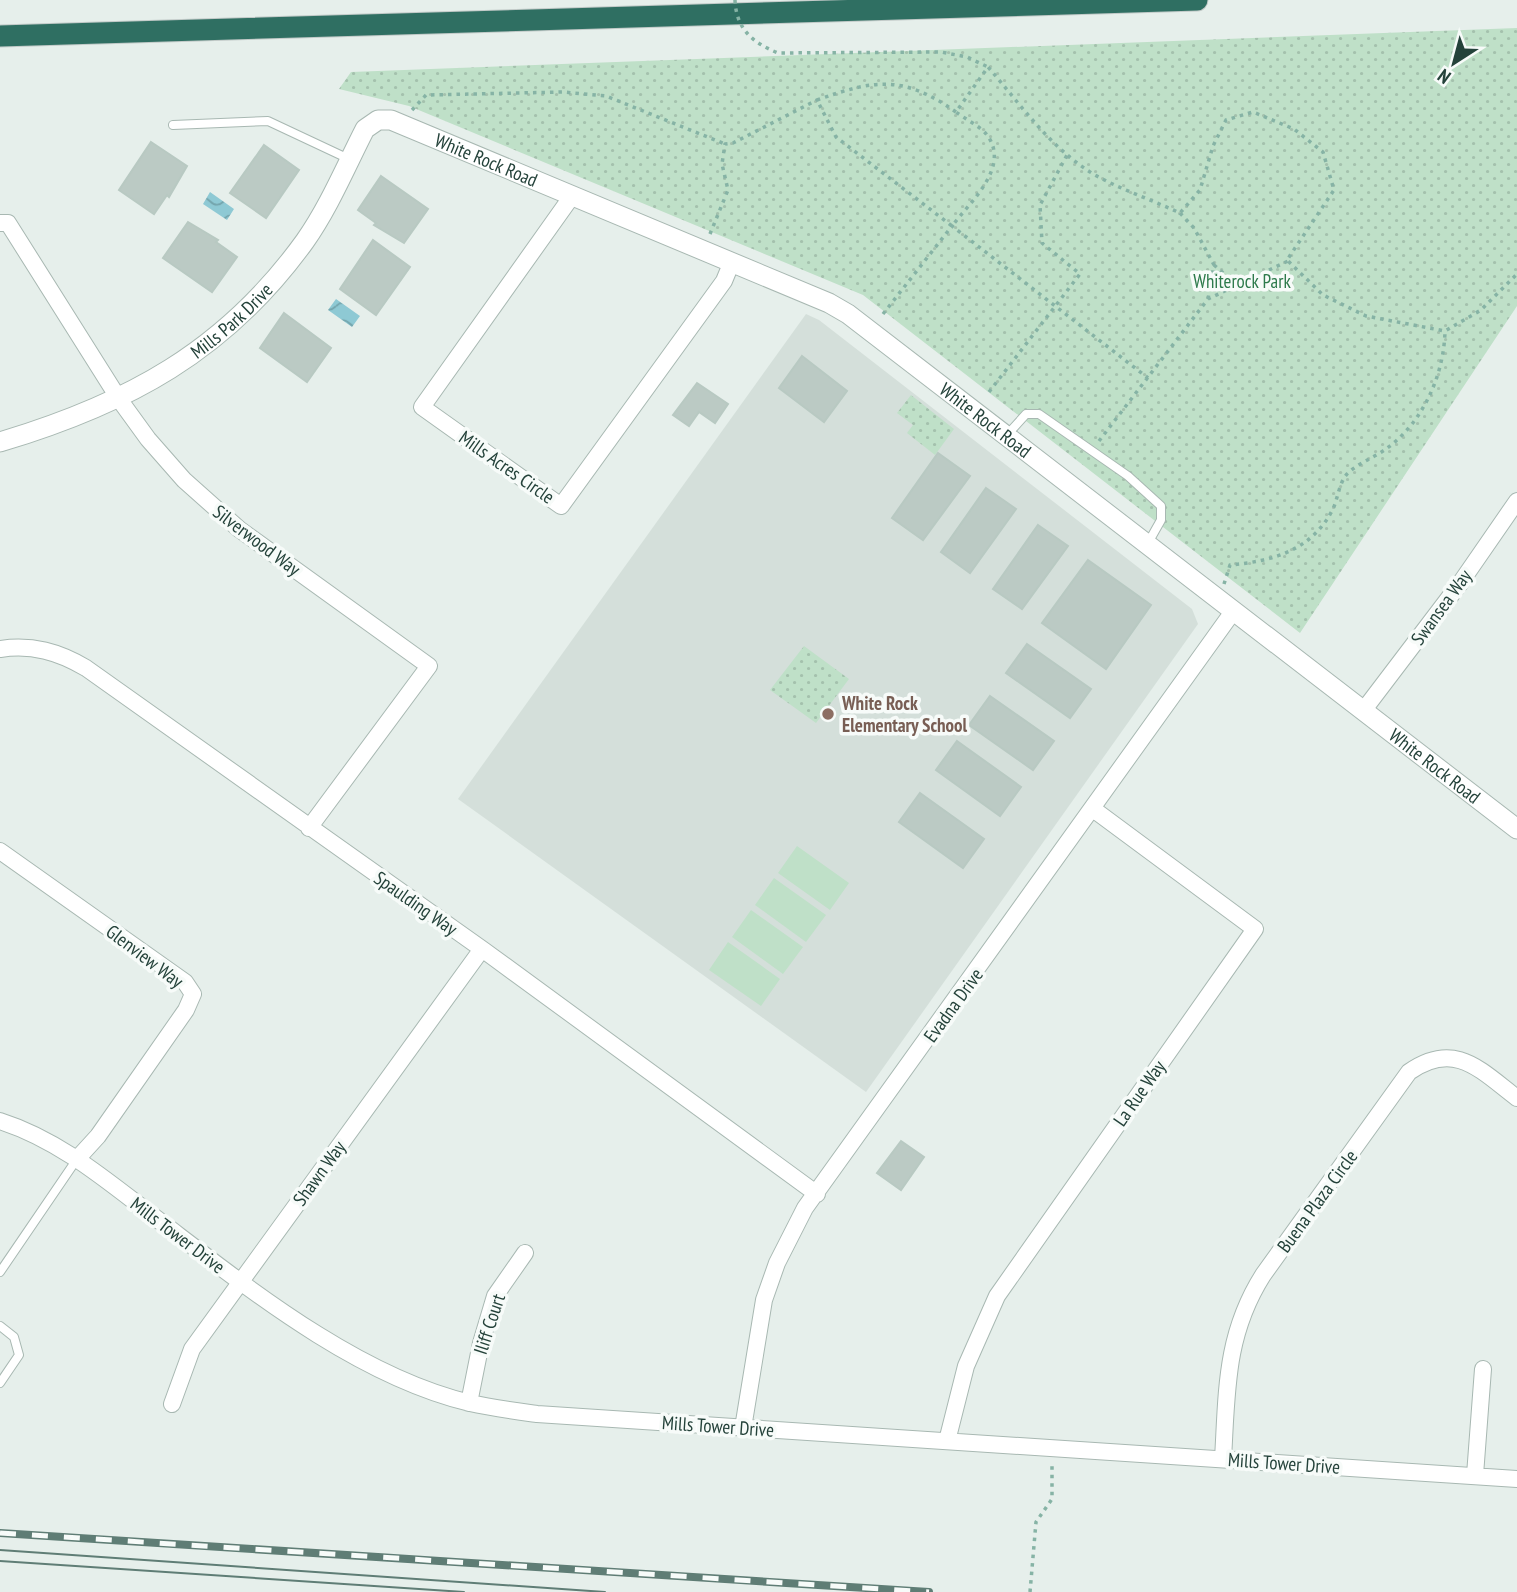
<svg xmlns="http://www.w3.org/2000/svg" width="1517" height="1592" font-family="'PT Sans Narrow',sans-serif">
<defs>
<pattern id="park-dots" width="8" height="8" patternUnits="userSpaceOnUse" patternTransform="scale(1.75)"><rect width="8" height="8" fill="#bfe0c8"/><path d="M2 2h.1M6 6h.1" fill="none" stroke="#a4c1ad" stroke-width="1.8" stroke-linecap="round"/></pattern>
<pattern id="water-waves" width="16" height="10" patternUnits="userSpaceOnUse" patternTransform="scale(1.75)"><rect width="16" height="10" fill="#8ec9d4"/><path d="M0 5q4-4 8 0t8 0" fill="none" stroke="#74a5ad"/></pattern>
</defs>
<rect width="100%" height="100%" fill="#e6efeb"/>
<path fill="#d4dfda" d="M806,314L819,320L1192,609L1198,624L866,1092L458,799Z"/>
<path fill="#bfe0c8" d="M797,846L849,883L830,910L778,873Z
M774,878L826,915L806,942L755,905Z
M751,910L803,947L783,974L732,937Z
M728,942L780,979L761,1006L709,970Z"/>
<path fill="url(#park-dots)" d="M1517,28V306L1300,633L863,295L409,106L339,89L351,72Z
M911,395L954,429L935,455L907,433L913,425L897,413Z
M804,646L849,679L816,723L770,690Z"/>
<path fill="url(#water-waves)" d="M210,192L234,209L227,220L203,204Z
M336,299L360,316L352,327L328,310Z"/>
<path fill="#bbcac4" stroke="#b8c9c2" stroke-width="2" d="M151,142L187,166L169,197L167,195L154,214L119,190Z
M264,145L299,170L266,218L230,193Z
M381,176L428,209L404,243L374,225L376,223L358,210Z
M188,222L218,240L216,242L237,257L212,292L163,258Z
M373,240L410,267L376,315L340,289Z
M284,313L331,348L307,382L260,348Z
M802,356L847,391L824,422L779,388Z
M697,383L728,404L715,423L699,412L689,426L673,415Z
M938,453L970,476L923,540L892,518Z
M986,488L1016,509L970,573L941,552Z
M1038,525L1068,546L1022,609L993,589Z
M1088,560L1151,605L1106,669L1042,623Z
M1027,644L1091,689L1070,718L1006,673Z
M990,696L1054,741L1033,770L969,725Z
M957,741L1021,787L1000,816L936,770Z
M920,793L984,839L963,868L899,822Z
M901,1141L924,1157L901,1190L877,1173Z"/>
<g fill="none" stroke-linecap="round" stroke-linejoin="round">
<defs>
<path id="service" d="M173,125L268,121L349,159
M1007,435L1026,414H1039L1128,476L1161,506V520L1148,543
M0,1272L77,1159
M0,1326L14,1337L19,1355L0,1383"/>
<path id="minor" d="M572,196L422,407L561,506L724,281L731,264
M0,223H8L119,399L148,439L184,480L239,529L429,666L309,828
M0,649C32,644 59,652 86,668L482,949L817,1194
M1363,711L1461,582L1517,501
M0,851L185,982L193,994L186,1010L98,1136L77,1159
M0,1121C63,1141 113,1186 165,1225C253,1292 360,1377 470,1403C492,1408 515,1411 537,1414L1517,1479
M469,1403L481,1343L495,1296L525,1253
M172,1404L192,1349L482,949
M743,1428L764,1300L777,1263L805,1208L1232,613
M947,1441L966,1366L997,1296L1255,929L1093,809
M1223,1459C1227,1391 1225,1335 1263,1275L1409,1072C1455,1040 1480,1070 1517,1098
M1475,1475L1483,1369"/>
<g id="tertiary">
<path id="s1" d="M0,442C127,404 225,352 305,241C329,207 346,166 365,129L378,120H391L829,303L848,314L1517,829"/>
</g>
<path id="motorway" d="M0,36L1197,0"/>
</defs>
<use href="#service" stroke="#a8b8b2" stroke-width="10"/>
<use href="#minor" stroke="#a8b8b2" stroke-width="18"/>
<use href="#tertiary" stroke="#a8b8b2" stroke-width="21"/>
<use href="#motorway" stroke="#c2cac8" stroke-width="23"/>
<path stroke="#86b3a5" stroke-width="3.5" stroke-dasharray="3.5 5" stroke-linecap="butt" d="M412,110L426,95L563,92L606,96L725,144
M956,112C903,75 876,79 817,100L836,137L952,226C970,202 1011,167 987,135C980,126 965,119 956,112L988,67C1021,105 1051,149 1095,175C1122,190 1152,200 1180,213L1200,190L1213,146L1226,120L1253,112L1294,129L1323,152L1334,190L1287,260L1323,295L1366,316L1445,331L1481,310L1517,274
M1180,213L1194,228L1214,265L1208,299
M710,234L728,190L722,164L725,144L733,143L817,100
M1214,265L1228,277L1244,282
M883,314L952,226L1148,378
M989,392L1080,274L1042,243L1040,205L1067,155
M1099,441L1208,299L1288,261
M1224,584L1230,565C1274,561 1312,550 1333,509C1338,498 1339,483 1347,474C1357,464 1371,459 1383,451C1422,425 1444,376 1445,331
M1030,1592L1036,1522L1052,1499V1464"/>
<use href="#service" stroke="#fff" stroke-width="8"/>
<use href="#minor" stroke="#fff" stroke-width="16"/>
<use href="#tertiary" stroke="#fff" stroke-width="19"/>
<use href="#motorway" stroke="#2f6f62" stroke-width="21"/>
<path stroke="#5f7d75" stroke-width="2" d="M0,1550L605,1592
M0,1561L464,1592"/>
<defs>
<path id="rail" d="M0,1533L929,1592"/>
</defs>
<use href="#rail" stroke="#5f7d75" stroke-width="8"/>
<use href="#rail" stroke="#f7fbf9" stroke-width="5" stroke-dasharray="16" stroke-linecap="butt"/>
<path stroke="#86b3a5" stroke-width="3.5" stroke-dasharray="3.5 5" stroke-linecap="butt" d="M735,0C736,29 753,43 778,53L941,52L967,57L988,67"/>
</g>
<circle fill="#8d6e63" stroke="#f7fbf9" stroke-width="2.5" cx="828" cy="714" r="7"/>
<g text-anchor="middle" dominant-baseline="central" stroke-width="7" stroke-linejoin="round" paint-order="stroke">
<g font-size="19" fill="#24423a" stroke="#f7fbf9">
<text stroke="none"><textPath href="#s1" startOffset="632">White Rock Road</textPath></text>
<text stroke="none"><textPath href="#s1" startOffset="264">Mills Park Drive</textPath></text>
<text stroke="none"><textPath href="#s1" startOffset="1199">White Rock Road</textPath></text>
<text transform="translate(507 467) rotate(35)">Mills Acres Circle</text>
<text transform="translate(257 540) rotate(37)">Silverwood Way</text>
<text transform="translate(1441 607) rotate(-54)">Swansea Way</text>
<text stroke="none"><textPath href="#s1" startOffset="1766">White Rock Road</textPath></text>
<text transform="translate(416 903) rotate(35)">Spaulding Way</text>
<text transform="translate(145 956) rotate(37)">Glenview Way</text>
<text transform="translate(953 1005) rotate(-54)">Evadna Drive</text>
<text transform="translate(1139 1093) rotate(-55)">La Rue Way</text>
<text transform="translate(319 1173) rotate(-54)">Shawn Way</text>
<text transform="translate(1317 1201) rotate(-54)">Buena Plaza Circle</text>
<text transform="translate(178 1235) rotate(37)">Mills Tower Drive</text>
<text transform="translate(489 1324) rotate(-72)">Iliff Court</text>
<text transform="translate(718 1426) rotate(4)">Mills Tower Drive</text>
<text transform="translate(1284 1463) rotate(4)">Mills Tower Drive</text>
</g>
<g font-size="19" fill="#2d7a4b" stroke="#f7fbf9">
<text x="1242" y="281">Whiterock Park</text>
</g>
<g font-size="19" font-weight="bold" fill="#785e54" stroke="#f7fbf9" text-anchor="start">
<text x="842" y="703">White Rock<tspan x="842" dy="22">Elementary School</tspan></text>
</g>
</g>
<g transform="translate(1454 63) rotate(216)" stroke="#f7fbf9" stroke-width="5" paint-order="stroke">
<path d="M0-5L12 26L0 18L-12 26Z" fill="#24423a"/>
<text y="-10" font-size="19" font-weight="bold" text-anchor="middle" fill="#24423a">N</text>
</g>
</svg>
